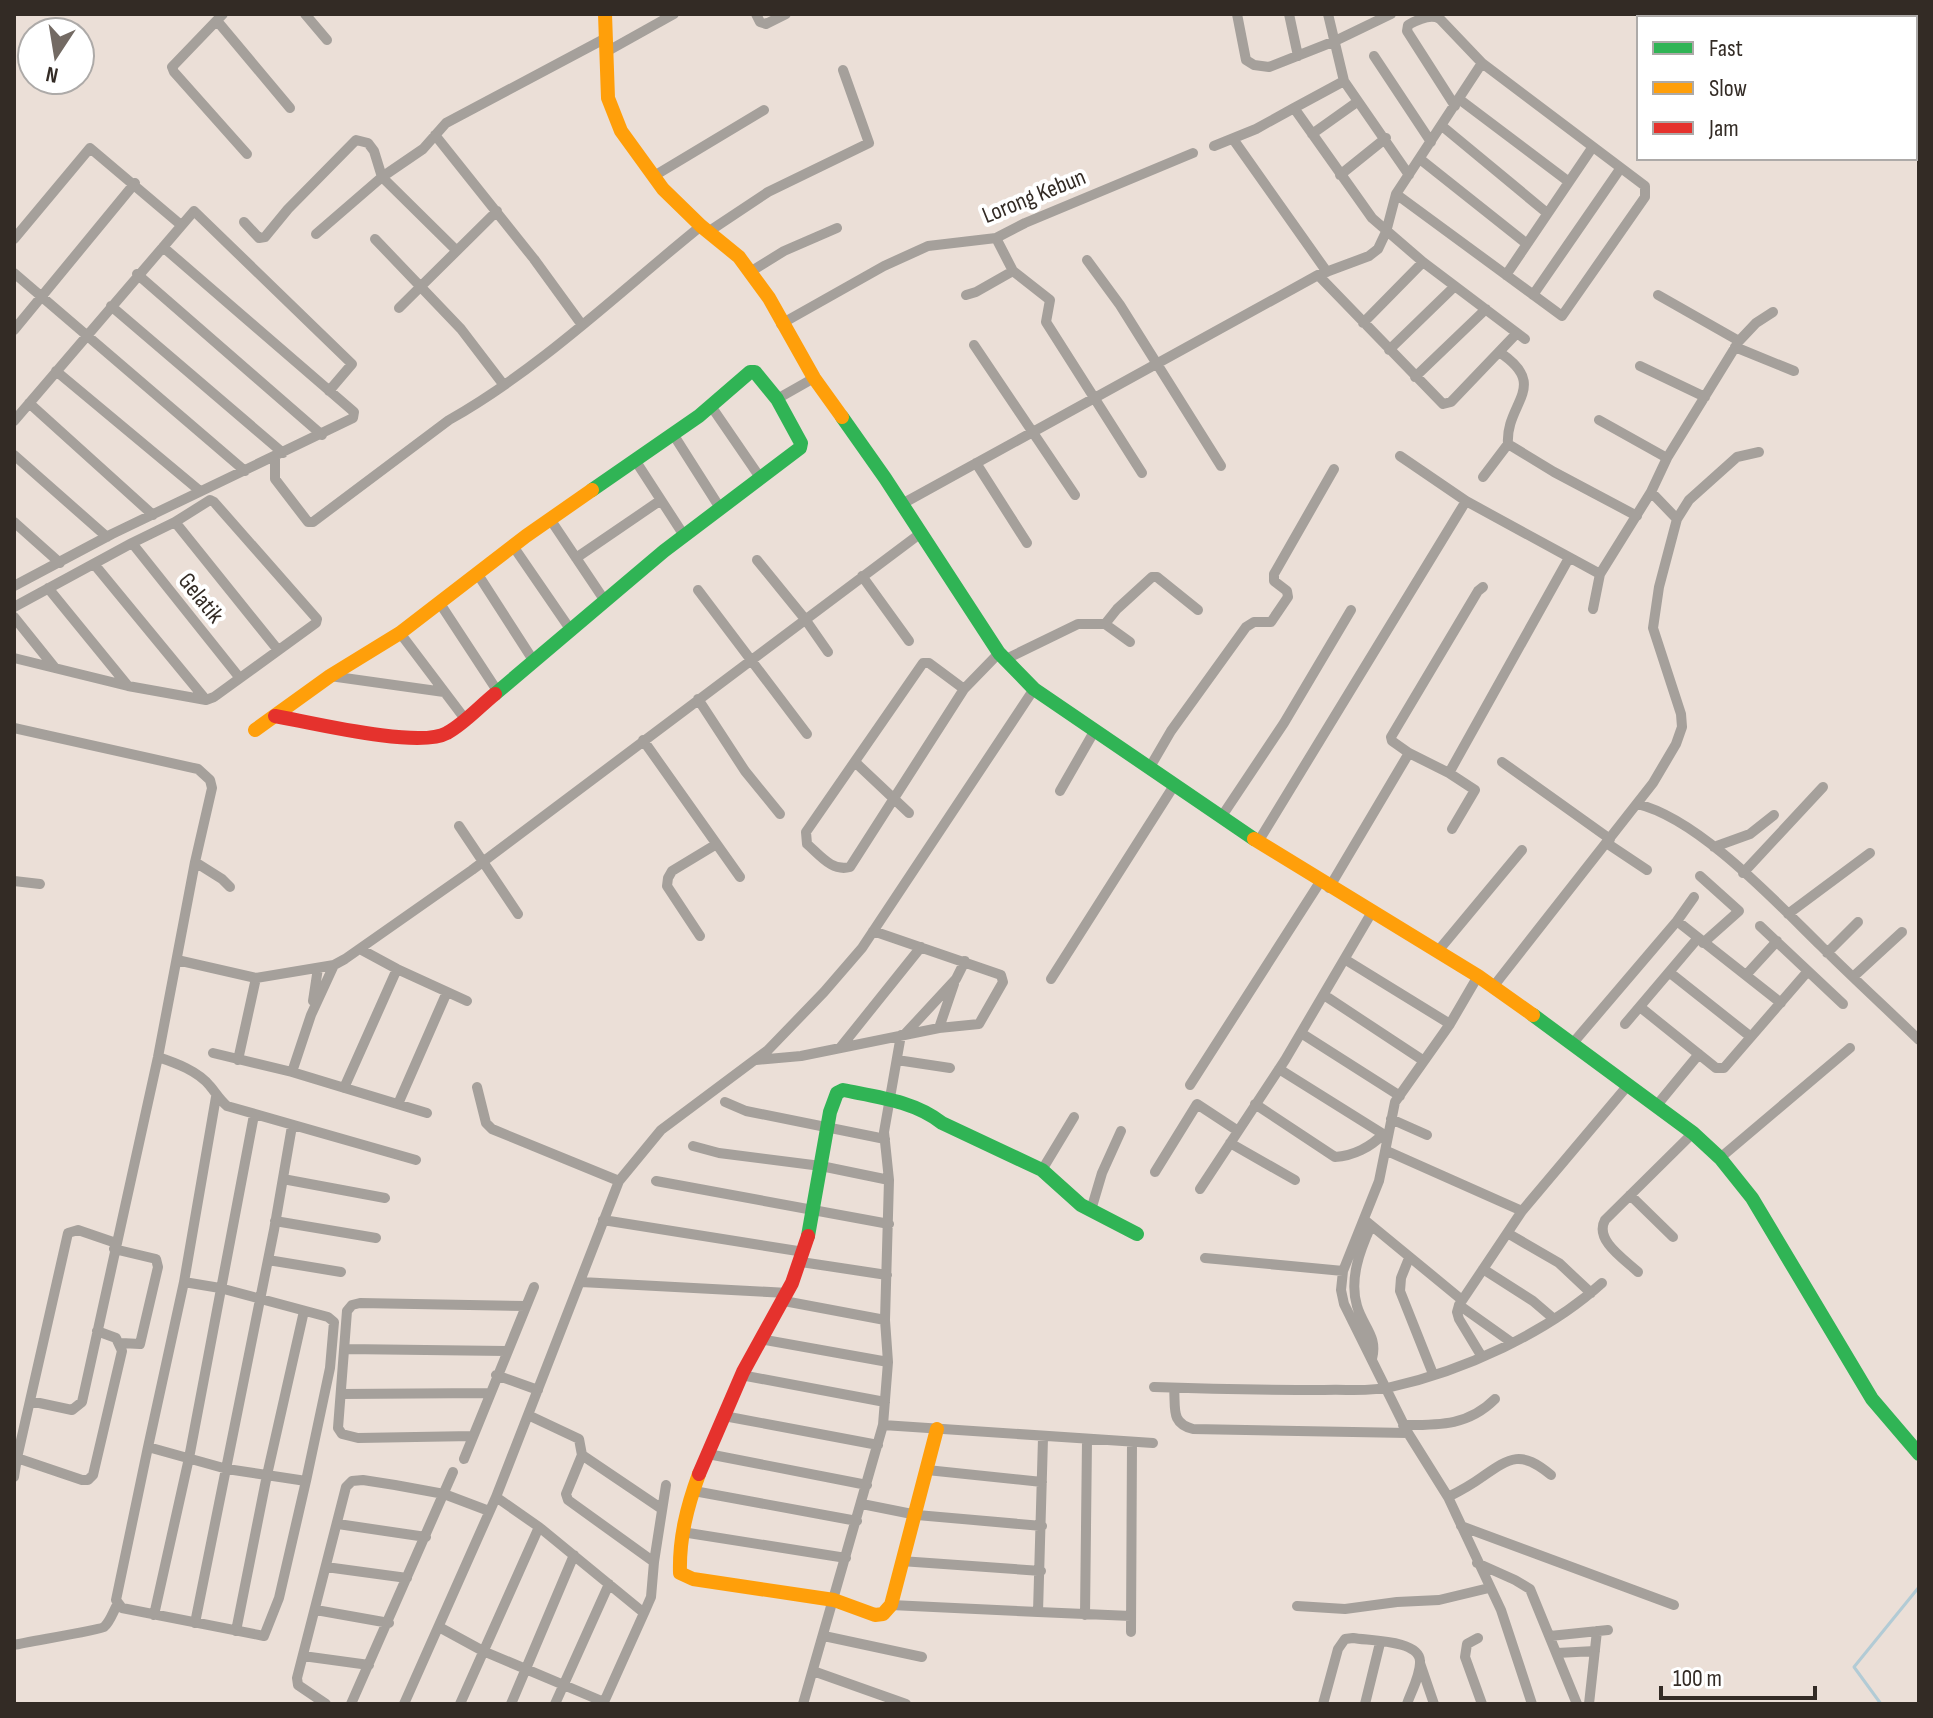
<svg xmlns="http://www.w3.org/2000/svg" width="1933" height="1718" font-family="'Sofia Sans Condensed',sans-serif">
<rect width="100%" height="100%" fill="#ebdfd7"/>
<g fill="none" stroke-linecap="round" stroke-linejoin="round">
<path stroke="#b2cbd5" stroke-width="3" d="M1881,1704L1854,1667L1919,1587"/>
<path stroke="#a5a09b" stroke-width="10" d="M223,14L172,67L174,72L247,154
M305,14L327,40
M756,14L760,22L766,24L786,14
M1237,14L1246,60L1254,65L1269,67L1335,41L1391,14
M1289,14L1298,56
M1328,14L1344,81L1409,175
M218,22L290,108
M606,52L674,14
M1374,56L1431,142
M1459,99L1569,182
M1294,108L1344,81
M1442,126L1547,213
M1312,134L1357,102
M435,135L534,259L582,325
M1233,139L1327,272
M1214,146L1256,129L1294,108L1372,218L1423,262L1525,339
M1420,159L1527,244
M1340,175L1386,138
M654,176L764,110
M1396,194L1562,316L1645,197V186L1482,63L1440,19C1431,13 1417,20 1408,25L1407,31L1455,106
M244,222L259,238L265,237L288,209L356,140L368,143L374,151L382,177L456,250
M708,232L768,192L869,143L843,70
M316,234L382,177L423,149L446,123L606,38
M996,238L1013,271L1050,300L1046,322L1142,473
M14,239L90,148L181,225
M375,239L461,329L503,384
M1087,260L1120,305L1221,466
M750,272L784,251L837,228
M14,273L245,471
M137,274L322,435
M1318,275L1443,404L1451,402L1517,333
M1506,275L1592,148
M966,295L976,292L1013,271
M1533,295L1620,169
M1658,295L1739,341
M111,306L283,453
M399,308L497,211
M1363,323L1423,262
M781,324L884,266L928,246L996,238L1025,223L1193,153
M14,330L135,183
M974,345L1075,495
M1735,347L1794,371
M1389,350L1455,286
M1499,352C1551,386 1505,403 1508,444L1554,472L1637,516
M1640,366L1705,397
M56,371L200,491
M1415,377L1486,309
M777,399L814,378
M29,403L153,515
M711,406L759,476
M1599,420L1667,458
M14,421L194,211L352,364L329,391
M673,434L720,508
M14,455L107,537
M1400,456L1466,501L1600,574
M275,457V479L308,522H313L449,420C541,368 619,292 701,226
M635,460L685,537
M976,463L1027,543
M1483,477L1508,444
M902,504L1318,275L1369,256L1378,249L1386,232L1396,194L1482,63
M550,519L605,601
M1677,519L1689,500L1737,457L1759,452
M14,522L60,563
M175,522L278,650
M132,543L239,677
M513,546L570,629
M576,558L661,500
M757,560L805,619L828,652
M94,564L206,700
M477,573L533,660
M862,576L909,641
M14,586L112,534L353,418L354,412L163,247
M48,588L128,686
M698,590L807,734
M439,602L498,692
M14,607L132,543L175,522L210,500L214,502L317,619L316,623L214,697L206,700L128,686L14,658
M1593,609L1600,574L1651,492L1667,458L1739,341L1756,323L1773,312
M14,617L55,668
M1105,624L1117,609L1152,577H1157L1198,610
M400,633L465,719
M1004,660L1078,624H1105L1130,642
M330,676L444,692
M964,689L929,663H923L806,832L807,844C820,855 832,872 850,867L964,689L999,653
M698,699L745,771L780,814
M14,728L198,769L210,780L212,788L195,862L158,1057L82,1402L72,1410L30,1401
M643,740L740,877
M855,762L909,813
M1502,762L1610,839
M1150,767L1171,731L1246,627L1254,622H1271L1288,597L1287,591L1274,581V574L1334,469
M1449,773L1569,558
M1060,791L1095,730
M1637,804C1698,818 1776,902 1821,946C1853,978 1887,1009 1919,1040
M1222,816L1284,723L1351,610
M459,826L518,914
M1452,829L1475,790L1449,773L1409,753L1392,741L1391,737L1478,591L1483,587
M1258,842L1466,501
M1608,844L1647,870
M1714,847L1750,834L1774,815
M195,862L222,879L230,887
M1743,873L1823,787
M1700,876L1739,911L1703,943
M14,881L40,884
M1329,888L1409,753
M1788,914L1870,853
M1677,921L1781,1003
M1760,926L1843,1004
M700,936L667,886L668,878L672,871L715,845
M360,949L397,969L467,1001
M1438,951L1522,850
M1827,953L1858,922
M177,960L256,978L334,965L345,959L472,870L921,533
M1346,960L1450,1024
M1669,972L1751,1037
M1746,975L1777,941
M1478,976L1450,1024L1395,1102L1379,1181L1343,1271L1341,1290L1344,1304L1408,1433L1448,1497L1501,1610L1532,1704
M1853,977L1902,932
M1051,979L1175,784
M1493,987L1653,783L1676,744L1682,727L1681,714L1653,628L1659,587L1677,519L1651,492
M1324,995L1424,1061
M313,1001L318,968
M1640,1007L1716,1068H1724L1808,971
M1625,1024L1698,938
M939,1028L954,984
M1301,1033L1400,1096
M905,1034L956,979L965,961
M1573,1043L1677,921L1694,897
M840,1048L921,947
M213,1053L292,1072L427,1113
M158,1057C176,1063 198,1071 210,1086C216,1093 219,1099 227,1106L416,1160
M238,1060L256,978
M756,1060L801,1056L939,1028L979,1024L1003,982L1001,975L873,931
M897,1060L950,1068
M1279,1069L1383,1134
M292,1072L311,1015L334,965
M1190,1085L1320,882
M477,1087L486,1123L492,1129L619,1181
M344,1088L397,969
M725,1102L746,1111L885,1139
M398,1104L447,992
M1255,1104L1335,1157C1353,1156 1371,1147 1383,1134L1388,1136
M1657,1105L1699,1054
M1391,1119L1427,1135
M1230,1143L1295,1180
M693,1146L719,1153L821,1166L889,1180
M1387,1151L1522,1211
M1720,1158L1850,1048
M1042,1170L1074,1117
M1155,1172L1197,1104L1238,1131
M283,1179L385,1198
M656,1181L889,1224
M1200,1189L1285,1060L1372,912
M1630,1195L1673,1237
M1091,1210L1102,1173L1121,1131
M603,1220L804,1252
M275,1221L376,1238
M1366,1221L1462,1300
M1371,1226C1360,1250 1349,1279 1357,1306C1363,1327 1378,1336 1372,1359
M1509,1234L1559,1263L1591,1293
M114,1249L156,1259L158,1267L140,1344L121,1343
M1205,1258L1343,1271
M1409,1258L1401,1278L1400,1291L1433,1374
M268,1260L341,1272
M801,1262L887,1275
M1483,1269L1533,1301L1554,1319
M1638,1272C1624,1259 1594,1240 1605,1220L1693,1133
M184,1282L220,1288L328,1317L334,1322L330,1368L306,1481L227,1469L148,1447L184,1282L216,1097
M581,1282L788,1293
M784,1301L885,1320
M1459,1305L1511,1342
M760,1339L888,1362
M345,1349L506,1351
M1482,1357L1459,1319L1457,1312L1459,1305L1522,1211L1629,1084
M496,1375L538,1390
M741,1375L885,1402
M1154,1387C1211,1389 1267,1390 1324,1390C1346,1389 1370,1392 1391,1387C1463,1371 1547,1333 1602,1283
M1174,1388C1176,1408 1170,1423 1193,1429L1408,1433
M341,1394L489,1393
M528,1415L579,1439L582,1455L566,1494L568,1500L654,1562L651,1597L644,1613
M724,1416L878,1445
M883,1425L1153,1443
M1403,1425C1439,1425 1468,1426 1495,1399
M473,1436L358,1438L342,1434L338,1428L347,1311L352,1305L360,1303L526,1306
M148,1447L116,1600L122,1608L264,1636L279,1598L306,1481
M708,1454L867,1485
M582,1455L662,1509
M17,1458L68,1233L78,1230L116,1243
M464,1459L534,1287
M927,1470L1042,1482
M14,1477L17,1458L82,1480H88L93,1475L122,1351L116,1338L97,1331
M694,1491L857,1521
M1448,1497C1460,1491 1471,1485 1482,1477C1511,1457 1521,1450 1551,1475
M862,1504L917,1515L1042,1526
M338,1524L426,1537
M1461,1526L1674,1605
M682,1532L846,1558
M901,1561L1041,1571
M654,1562L666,1485
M1477,1563L1515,1580L1530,1589L1577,1704
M326,1567L407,1578
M891,1605L1038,1612L1043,1438
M1297,1606L1345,1609L1397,1602L1439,1600L1489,1588
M316,1610L389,1623
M1038,1612L1131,1616
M154,1615L189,1458L254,1115
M1085,1615L1087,1440
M195,1623L274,1230L292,1126
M439,1627L483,1651L604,1702L644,1613L539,1527L496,1497
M236,1631L267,1475L304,1311
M1131,1632L1132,1442
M824,1636L922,1657
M1550,1636L1608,1630
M1478,1638L1467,1644L1465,1657L1482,1704
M14,1645C26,1642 100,1630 104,1627C110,1622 113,1612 117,1605
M1557,1653L1595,1651
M303,1656L369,1665
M1420,1663L1434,1704
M813,1671L906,1704
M326,1704L298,1685L297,1678L346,1487L352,1481L363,1480L395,1485L444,1494L489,1511
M351,1704L453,1472
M404,1704L496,1497L619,1181L661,1130L768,1050L824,992L862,948L1034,689
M460,1704L539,1527
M511,1704L574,1555
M555,1704L609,1584
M803,1704L883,1425L888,1362L885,1320L889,1180L884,1132L901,1035
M1323,1704L1338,1649L1345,1639L1353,1638C1370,1641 1419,1640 1420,1661C1421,1674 1411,1692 1407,1704
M1365,1704L1380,1643
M1589,1704L1597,1631"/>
<path stroke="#30b455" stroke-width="14" d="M842,417L885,478L999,653L1034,689L1254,839
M495,694L664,551L800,448L801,443L777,399L755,372H750L699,416L592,490
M1533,1015L1693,1133L1720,1158L1752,1198L1872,1399L1919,1454
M808,1236L830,1112L837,1093L843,1090C877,1097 914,1101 942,1123L1042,1170L1081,1205L1137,1234"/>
<path stroke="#ff9f0a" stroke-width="14" d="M605,14L608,98L621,131L663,189L701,226L739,257L769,298L814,378L842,417
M255,730L330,676L400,633L526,536L592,490
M1254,839L1478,976L1533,1015
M699,1474C687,1507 679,1538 680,1573L693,1579L834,1600L875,1615L883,1614L891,1605L937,1429"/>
<path stroke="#e5322d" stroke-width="14" d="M275,716C309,722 419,749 447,733C464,724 480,706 495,694
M699,1474L743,1372L792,1283L808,1236"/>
</g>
<g text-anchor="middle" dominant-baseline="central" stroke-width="8" stroke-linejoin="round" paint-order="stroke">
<g font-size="24" fill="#332b25" stroke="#fff">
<text transform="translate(1034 196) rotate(-22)">Lorong Kebun</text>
<text transform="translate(201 598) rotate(51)">Gelatik</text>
</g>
</g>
<rect width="1933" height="1718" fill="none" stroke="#332b25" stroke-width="32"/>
<rect x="1637" y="16" width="280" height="144" fill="#ffffff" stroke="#adaaa8" stroke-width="2"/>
<rect x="1653" y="42" width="40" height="12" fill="#30b455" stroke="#adaaa8" stroke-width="2"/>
<text x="1709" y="56" font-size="24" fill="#332b25">Fast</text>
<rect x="1653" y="82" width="40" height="12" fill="#ff9f0a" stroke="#adaaa8" stroke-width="2"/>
<text x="1709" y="96" font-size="24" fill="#332b25">Slow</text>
<rect x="1653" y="122" width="40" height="12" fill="#e5322d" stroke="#adaaa8" stroke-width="2"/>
<text x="1709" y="136" font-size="24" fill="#332b25">Jam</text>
<g transform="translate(56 56) rotate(192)"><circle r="38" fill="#ffffff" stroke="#adaaa8" stroke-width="2"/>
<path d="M0-6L14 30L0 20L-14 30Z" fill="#736a63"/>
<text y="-12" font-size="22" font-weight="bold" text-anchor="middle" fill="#332b25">N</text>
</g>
<path d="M1661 1686v12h154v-12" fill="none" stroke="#332b25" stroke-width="4"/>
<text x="1673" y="1686" font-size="24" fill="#332b25" stroke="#ffffff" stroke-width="6" paint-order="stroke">100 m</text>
</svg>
